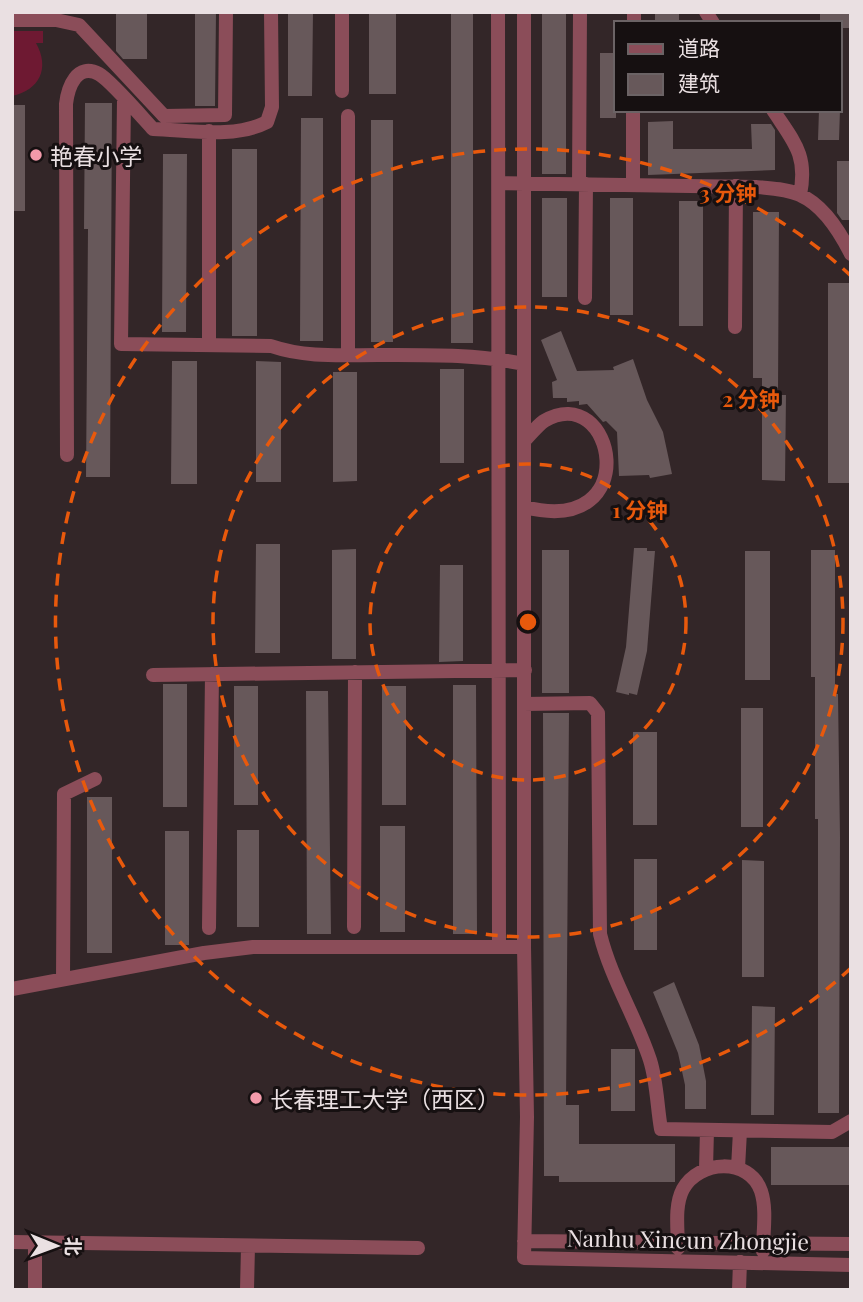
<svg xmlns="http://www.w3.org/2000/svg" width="863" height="1302" font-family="'Playfair Display','Noto Sans SC',serif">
<rect width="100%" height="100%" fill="#332628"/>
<path fill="#6e1932" d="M12,31H43V43H36C50,68 40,90 12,96Z"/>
<path fill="#67585a" d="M116,12H147V59H123L116,51Z
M195,12H216L215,106H195Z
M288,12H313L312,96H288Z
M369,12H396V94H369Z
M451,12H473V343H451Z
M542,12H566V174H542Z
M655,12H679V23H655Z
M820,12H851V28H840V23H820Z
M600,53H616V118H600Z
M85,103H112L110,477H86L88,229H84Z
M12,105H25V211H12Z
M819,110H840L839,140H818Z
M301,118H323V341H300Z
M371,120H393V342H371Z
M673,121V149H752L751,124H771L775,130V170L648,175V122Z
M232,149H257V336H232Z
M163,154H187L186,332H162Z
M837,161H851V220H842L837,213Z
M542,198H567V297H542Z
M610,198H633V315H610Z
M679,201H703V326H679Z
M753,212H779L778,395H786L785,481L762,480V378H753Z
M828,283H851V483H828Z
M561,331L577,371L614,370L613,367L633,359L647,400L663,432L672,474L650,478L649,475L619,476L617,432L606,421L603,422L587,404L579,405V401L567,402V398H553L552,382L557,380L541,340Z
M172,361H197V484H171Z
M256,361L281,362V482H256Z
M440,369H464V463H440Z
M333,372H357V481L333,482Z
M256,544H280V653H255Z
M634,548H647V551H655L647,651L637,695L629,693V695L616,692L626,647Z
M356,549V659H332V550Z
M542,550H569V693H542Z
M811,550H835V694H838L840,837L839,1113H818V819H815V677H811Z
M745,551H770V680H745Z
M440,565H463V661L439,662Z
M163,684H187V807H163Z
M453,685H476L477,934H453Z
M234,686H258V805H234Z
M382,686H406V805H382Z
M306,691H328L331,934H307Z
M741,708H763V827H741Z
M543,713H569L566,1105H579V1144H675V1182H559V1176H544Z
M633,732H657V825H633Z
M87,797H112V953H87Z
M380,826H405V932H380Z
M237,830H259V927H237Z
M165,831H189V945H165Z
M634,859H657V950H634Z
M742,860L764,861V977H742Z
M674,982L699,1045L706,1081V1109H685V1085L678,1053L653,992Z
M752,1006L775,1007L774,1115H751Z
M611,1049H635V1111H611Z
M771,1147H851V1185H771Z"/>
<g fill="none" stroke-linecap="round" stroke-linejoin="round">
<path stroke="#8b4d59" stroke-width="14" d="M342,12V91
M498,12L499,947
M524,12V947L527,1117L524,1258L851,1265
M706,12L713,23
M12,20H56L79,25L164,116L225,115L226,12
M634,23V12
M124,99L121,344L271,346C306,358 342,355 378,355C428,355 476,354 524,364
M773,110C794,142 808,155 800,195
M209,131V345
M499,183L756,187C770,188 787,189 800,195C823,205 840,232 851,254
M579,184L580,12
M633,185V110
M585,298L586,184
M735,327L736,186
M348,355V116
M525,440C531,434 537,426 544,421C615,379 646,538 525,507
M67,455L66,104C68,87 77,62 99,74C110,80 142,117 153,129C189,130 234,139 267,122L272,107L271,12
M153,675L525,670
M524,704L590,703L598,713L600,934C611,979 636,1017 650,1060C657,1082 657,1106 661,1129L832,1132L851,1121
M354,927L355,672
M209,928L212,674
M63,979L64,794L95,779
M12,989L204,953L253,947H524
M738,1168L740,1131
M706,1169L707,1130
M524,1241L851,1244
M12,1242L418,1248
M678,1248C678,1230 674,1206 683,1189C699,1160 749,1157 761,1191C767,1209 763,1232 763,1251
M35,1290V1243
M247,1290L248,1246
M739,1290L740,1262"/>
</g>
<g fill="none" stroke="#e8590c" stroke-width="3.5" stroke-dasharray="12 9">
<circle cx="528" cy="622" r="158"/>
<circle cx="528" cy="622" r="315"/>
<path d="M851 968A473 473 0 1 1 851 276"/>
</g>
<g fill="#f39aaa" stroke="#161011" stroke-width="2.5">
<circle cx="36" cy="155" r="7"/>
<circle cx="256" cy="1098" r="7"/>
</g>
<g text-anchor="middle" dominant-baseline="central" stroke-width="6" stroke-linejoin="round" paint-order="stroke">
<g font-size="23" fill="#eae0e2" stroke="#161011" text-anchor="start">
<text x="50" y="155">艳春小学</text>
<text x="270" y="1098">长春理工大学（西区）</text>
</g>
<g font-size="23" fill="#eae0e2" stroke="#161011">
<text transform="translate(688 1239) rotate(1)">Nanhu Xincun Zhongjie</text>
</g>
</g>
<circle cx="528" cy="622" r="10" fill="#e8590c" stroke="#161011" stroke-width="3.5"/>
<g font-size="21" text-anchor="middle" font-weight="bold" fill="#e8590c" stroke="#161011" stroke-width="6" stroke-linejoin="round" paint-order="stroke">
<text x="728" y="201">3 分钟</text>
<text x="751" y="407">2 分钟</text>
<text x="640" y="518">1 分钟</text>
</g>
<rect width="863" height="1302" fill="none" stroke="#eae0e2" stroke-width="28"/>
<rect x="614" y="21" width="228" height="91" fill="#161011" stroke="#6b6365" stroke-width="2"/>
<rect x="628" y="44" width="35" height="10" fill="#8b4d59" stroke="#6b6365" stroke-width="2"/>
<text x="678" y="56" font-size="21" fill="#eae0e2">道路</text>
<rect x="628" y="74" width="35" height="21" fill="#67585a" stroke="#6b6365" stroke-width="2"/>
<text x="678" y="91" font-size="21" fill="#eae0e2">建筑</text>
<g transform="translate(56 1246) rotate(91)" stroke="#161011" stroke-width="5" paint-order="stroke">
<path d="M0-5L12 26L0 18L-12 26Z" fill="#eae0e2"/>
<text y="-10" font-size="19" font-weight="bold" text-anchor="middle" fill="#eae0e2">北</text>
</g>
</svg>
